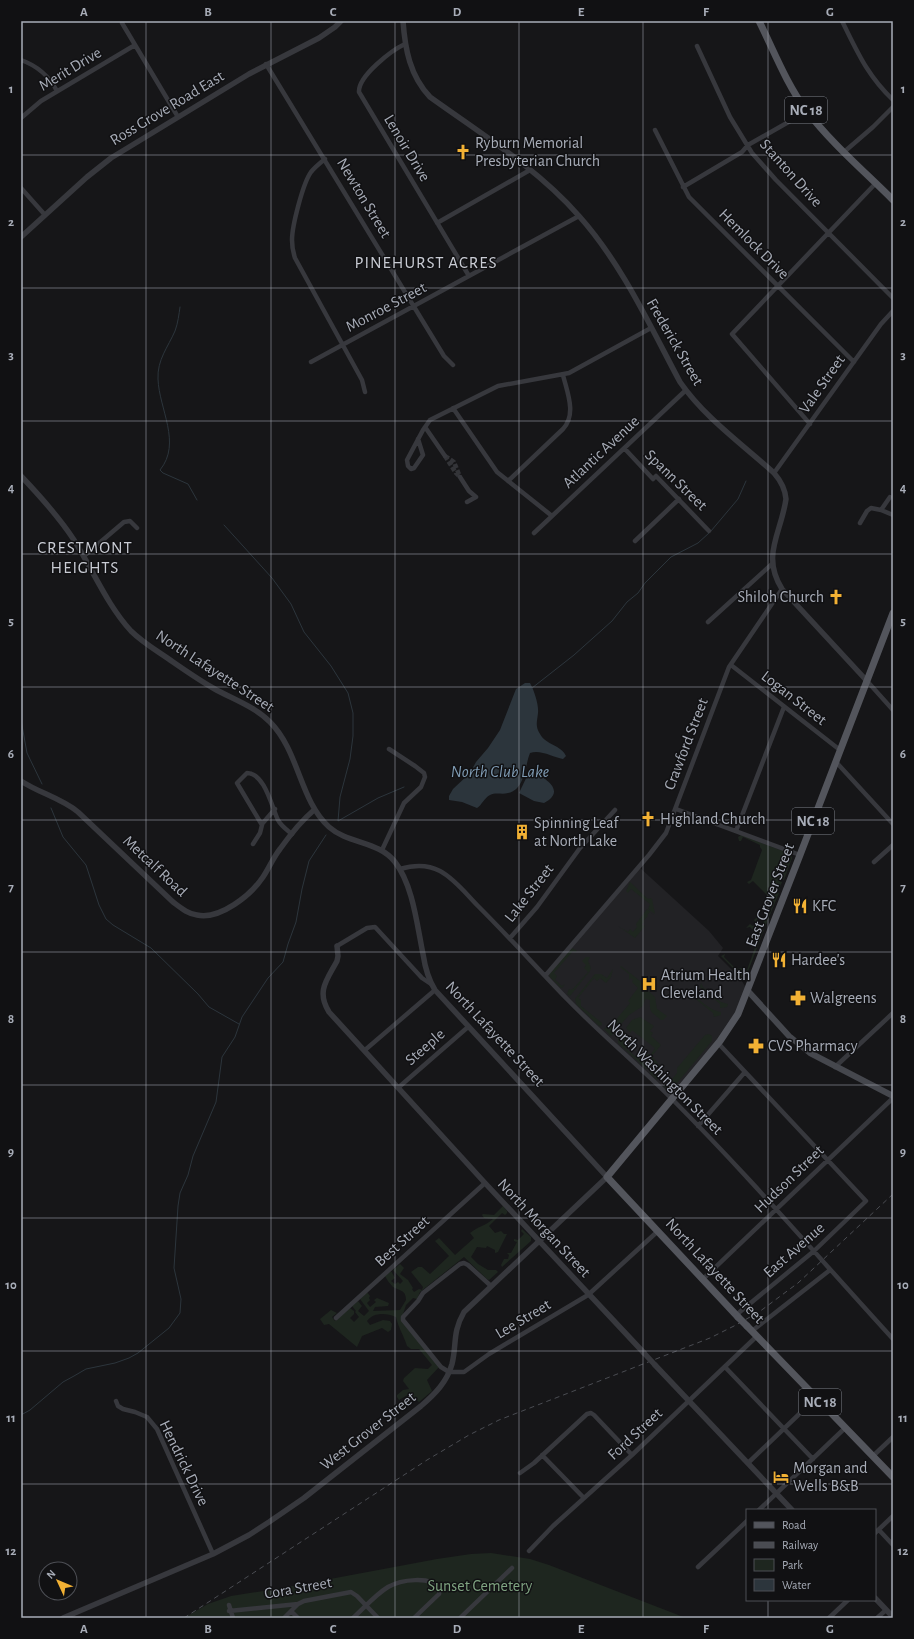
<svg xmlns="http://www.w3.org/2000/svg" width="914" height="1639" font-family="'Alegreya Sans',sans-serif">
<rect width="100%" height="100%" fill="#161618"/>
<path fill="#222225" d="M639,867L709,931L723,948L718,956L740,978L748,991L738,1014L671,1098L545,976Z"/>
<path fill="#1e261f" d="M741,835L791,854L792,858L784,880L779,879L778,880L782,882L779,890L774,888L773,890L779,893L765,927L762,929L764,930L747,974L742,977L721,956L725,954L724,957L736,969L742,968L747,970L758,939L754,937L757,934L750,927L746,928L750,924L753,926L756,923L754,920L757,917H758L757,921L761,925L768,916L774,902L753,881L749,884L747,882L751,880L762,850L760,847V845L743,837L741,841H739L738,837Z
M630,882L648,899L651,898L652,899L655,914L648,909L650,904L631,889L628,893L626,891Z
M647,909L654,915L650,912L647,915L648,916L643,921L644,922L642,925L645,926L635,938L618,926L628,932L630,929L633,932L637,927L636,924Z
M572,948L577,951L575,952L573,951L554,973L557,976L555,980L562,986L565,984L563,987L561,988L550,977L549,974Z
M586,957H590L588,961L591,968L590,971L570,996L567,994L569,989L572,990L588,972L584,968L586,965L582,961Z
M621,966L644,984L643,989L645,990L646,989L655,997L657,1009L667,1016L663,1020H661C652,1012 649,1013 650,1000L645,999L643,1006L629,1015L611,1036L604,1029L607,1027L609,1028L630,1003L628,1001L638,988L632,982L633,980L631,978L629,980V974L620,967Z
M613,969L611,977L606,983L600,978L597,981L594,978L578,998L581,1000V1006L602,1023V1025L599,1026L576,1004L575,999L595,974H601L607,978Z
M701,983L703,987L721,1002L728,1004L727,1007L720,1008V1004L700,987Z
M694,992C698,1001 712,1011 721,1012V1015L714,1017L713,1013L693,997Z
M640,1017L654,1026L650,1031L653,1033L651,1036L661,1045L652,1056L664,1071L657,1080L650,1073L646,1056L647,1054H651L655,1048L633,1031H631V1033L626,1028L632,1020Z
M624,1031L626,1034L628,1046L625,1048L636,1057H643L647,1068L646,1069L618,1043V1038Z
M709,1034L712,1036V1041L673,1088L667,1089L663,1086H667L677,1073V1068L705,1035Z
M503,1206L507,1211V1213L505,1215L502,1213L489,1226L495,1233L501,1231L504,1234H507L498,1252L495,1253V1250L487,1246L486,1248L477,1247L471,1257L478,1264L488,1270H496L498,1272L489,1280L487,1279L464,1257L420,1292L417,1299L413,1298L406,1305L402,1317L439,1367L427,1380L432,1391L419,1402L409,1394L399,1400L397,1397V1395L403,1390L409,1389L403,1381L404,1378L415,1368L428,1369L432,1365L419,1349H411L407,1346C404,1336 398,1327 396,1317C386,1313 374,1312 367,1321L370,1325L383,1320L390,1321L392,1324L391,1330L388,1332L382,1328L362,1336L357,1347L329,1324L324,1325L320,1319L331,1310L337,1313L332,1317L335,1321L350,1308L354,1311V1314L350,1318L354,1322L359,1317L355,1312L356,1311L352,1306L358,1301L362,1306L358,1311L364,1316L369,1311L360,1299L367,1292L370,1296L369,1298L370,1300L367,1303L370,1307L376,1302L374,1300L377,1298L389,1303L388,1306L375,1307L373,1311L400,1310L406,1300C406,1290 400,1291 393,1287C390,1284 387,1280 385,1276L391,1271L395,1278L391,1281L395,1284L398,1282L400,1284L403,1281L393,1270L400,1264L404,1268L400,1274L408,1280L413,1288L412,1289L414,1292L419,1289L422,1290L423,1287L411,1272L418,1267H422L430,1274L449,1256L435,1241L439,1238L455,1255L474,1238L470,1233C479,1226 485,1226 493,1219L484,1218L482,1215L483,1214L494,1215Z
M522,1229L531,1237V1241L502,1267L501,1265L504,1259H508L509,1255L507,1253H511L517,1242L514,1241V1239L518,1240L524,1234L521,1231Z
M491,1553L530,1559L549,1565L686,1618H184L208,1604L231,1596L282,1588L437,1559L471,1554Z"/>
<path fill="#2c353c" d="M525,683H530C534,690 539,705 538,713C537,722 535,726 540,734C546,745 561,745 566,756L563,759C553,757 540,749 530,753C525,765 525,790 508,793C502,795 496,792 490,795C484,798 482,805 477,808L462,802L449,800V796L453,789L470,773L476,762L488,748L500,730L516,689Z
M530,770C543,777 568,790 544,803L534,801L519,793Z"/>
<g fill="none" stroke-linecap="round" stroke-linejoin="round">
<path stroke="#2c353c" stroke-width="1" d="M180,307C179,314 178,323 175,331C168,347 157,360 158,379C159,409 182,443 160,470L163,473L188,484L197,500
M224,525L272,578L291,604L304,632L331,666L348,693L353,713V736L350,759L340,797L338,821L378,798L404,787
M711,531L738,499L746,481
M532,688L574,655L612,621L627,602L638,593L645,583L671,557L698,543L709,533
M21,720L27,753L42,784
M51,808L63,837L86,865L99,905L106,919L113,925L151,948L198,994L209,1007L239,1024
M21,1415L30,1410L63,1382L74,1376L86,1369L115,1363L129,1358L138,1353L169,1328L180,1313L181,1299L174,1268L178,1206L180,1193L188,1175L193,1156L216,1102L222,1057L235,1037L242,1017L268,978L283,962L288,944L296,922L302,889L309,861L326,835"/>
<path stroke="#333438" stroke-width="4.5" stroke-dasharray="4.5 2" stroke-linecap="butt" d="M445,456L454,462L460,477
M445,456L456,473L460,477"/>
<path stroke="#37383d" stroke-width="4.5" d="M842,21C858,53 867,75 893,100
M122,23L178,117
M405,44C392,50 358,76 359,92L469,276
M697,46L730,117L752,153L776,180L893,298
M21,60C38,66 49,76 57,91
M266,64L444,356L453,365
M21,118L41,101L135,45
M655,130L689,197L854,362
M844,152L873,127L893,107
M325,159C320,163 315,167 311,172C303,183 292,226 292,240C292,246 293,252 295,258L362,380L365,392
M683,187L742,152L748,145L799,116L806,110
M21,188L45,215
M437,223L530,170
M311,362L579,216
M453,408L497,472L552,516
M810,424L732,334L876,183
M425,427L445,456
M418,439L423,455L414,468L411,469L408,466L407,460L423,430L430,420L498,386L569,373L651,328
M625,449L653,479L656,476L709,531
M774,473L881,324L893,311
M460,477L469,491L476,497L467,502
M508,481L563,429C577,414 567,392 563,375
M881,510L890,497
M860,523L867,511L871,508L881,510L893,515
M534,533L686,390
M635,541L679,499
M84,556L124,522L130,521L137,528
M708,622L772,564
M731,665L840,750
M867,681L893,710
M836,762L893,824
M676,809L800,855
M262,824L275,809
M736,831L784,707
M253,844L260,833L262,825L237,783L247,773C265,773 272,808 278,820C281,826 287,830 292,834
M382,850L404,803L421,787L425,777L424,773L415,766L389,749
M874,862L893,845
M400,869C413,865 427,864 440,871C455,879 467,895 478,906C509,937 538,969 567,999C601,1034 637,1064 671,1098C748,1175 819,1258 893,1339
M510,938L537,907L580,848L615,810
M337,946L367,928L375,927L422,978L431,984
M545,976L649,855L666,833L729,667L782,589
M718,1043L866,1201L814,1251L736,1315
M365,1050L435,990
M835,1067L893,1013
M399,1087L468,1027
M698,1126L745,1072
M702,1280L893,1098
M491,1286L468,1265L464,1263L460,1264L423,1293L418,1301L403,1317V1320L441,1367L449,1372H464L489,1354L588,1295L658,1231
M336,1318L485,1183
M752,1331L830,1270
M725,1367L813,1459
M116,1401L118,1406L123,1409L135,1412L147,1417L157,1429L213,1554
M542,1455L584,1498
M873,1456L893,1437
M748,1463L816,1398
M520,1473L534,1463L587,1414L591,1413L594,1415L632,1455
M759,1510L845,1428
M879,1530L893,1545
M875,1533L893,1516
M529,1551L553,1526L632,1455L757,1336
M698,1567L747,1521
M229,1605L233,1618
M229,1611L298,1604L304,1601L351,1592L357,1596L378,1618
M291,1611L298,1618
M284,1618L298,1604
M353,1618C364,1608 375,1595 388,1587C400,1580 431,1575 440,1589L439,1594L414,1618
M460,1618L512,1568
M829,1618L848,1600
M877,1618L886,1610"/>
<path stroke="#37383d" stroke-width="5.5" d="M403,21C405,49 410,76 430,97C480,133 538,169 579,216C622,264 650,326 680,382C705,418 742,444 774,473C781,481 785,488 786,499C781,534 761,555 782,589L867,681
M21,237L87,177L111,158L249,74L319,38L335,27L341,21
M21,476C40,496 59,517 74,540C93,570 107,605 131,631C143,643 159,652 173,662C186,671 199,680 213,688C232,699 254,706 270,722C299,751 300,801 329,827C348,844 379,841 395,862C413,885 417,925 423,954C425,967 428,979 435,990L607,1177L464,1312C452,1333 457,1344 452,1364C447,1382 435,1394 421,1406L304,1498L269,1522L249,1535L213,1554L63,1618
M21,781C39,793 61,798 78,812L173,902C181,908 188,914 197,915C220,920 251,895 263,877C269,868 273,858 280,849C290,835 301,821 314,810
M337,946L338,956L337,961C327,980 316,991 329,1012L485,1183L644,1353
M655,1365L792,1510
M875,1598L893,1617"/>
<path stroke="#45474d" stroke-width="6" d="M748,991L789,1036L810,1053L893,1096"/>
<path stroke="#53555c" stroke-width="7" d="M759,21C774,51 786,83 806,110C831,143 864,171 893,200
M738,1317L607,1177L720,1041L738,1014L800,855L893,613
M747,1326L893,1477"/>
<path stroke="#4a4c52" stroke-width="1" stroke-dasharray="5 4" stroke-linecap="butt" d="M184,1618L427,1460L469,1435L499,1420L710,1338L734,1326L759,1312L798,1283L893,1194"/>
<path stroke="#37383d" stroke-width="5.5" d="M644,1353L655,1365"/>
<path stroke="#53555c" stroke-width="7" d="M738,1317L747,1326"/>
</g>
<path fill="none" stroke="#a8adb8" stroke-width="1" stroke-opacity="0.55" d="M146,21V1618M271,21V1618M395,21V1618M519,21V1618M643,21V1618M768,21V1510M21,155H893M21,288H893M21,421H893M21,554H893M21,687H893M21,820H893M21,952H893M21,1085H893M21,1218H893M21,1351H893M21,1484H893M768,1600V1618"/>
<defs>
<symbol id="church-bare" viewBox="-9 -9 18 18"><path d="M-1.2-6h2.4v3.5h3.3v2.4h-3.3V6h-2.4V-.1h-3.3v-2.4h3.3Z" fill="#f2b134" stroke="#111113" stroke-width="2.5" paint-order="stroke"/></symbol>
<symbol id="building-bare" viewBox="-9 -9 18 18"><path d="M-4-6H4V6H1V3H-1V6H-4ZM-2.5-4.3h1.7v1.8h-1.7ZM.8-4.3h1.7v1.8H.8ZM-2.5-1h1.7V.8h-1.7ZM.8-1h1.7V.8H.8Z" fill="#f2b134" stroke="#111113" stroke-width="2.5" paint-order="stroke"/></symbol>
<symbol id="restaurant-bare" viewBox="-9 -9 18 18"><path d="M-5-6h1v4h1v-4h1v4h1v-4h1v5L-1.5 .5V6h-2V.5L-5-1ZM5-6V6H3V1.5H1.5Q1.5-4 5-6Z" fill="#f2b134" stroke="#111113" stroke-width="2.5" paint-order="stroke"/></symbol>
<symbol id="hospital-bare" viewBox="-9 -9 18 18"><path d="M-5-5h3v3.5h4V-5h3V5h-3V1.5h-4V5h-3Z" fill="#f2b134" stroke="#111113" stroke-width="2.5" paint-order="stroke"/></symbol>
<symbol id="pharmacy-bare" viewBox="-9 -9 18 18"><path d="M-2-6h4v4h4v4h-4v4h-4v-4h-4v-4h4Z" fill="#f2b134" stroke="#111113" stroke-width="2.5" paint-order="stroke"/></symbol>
<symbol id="hotel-bare" viewBox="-9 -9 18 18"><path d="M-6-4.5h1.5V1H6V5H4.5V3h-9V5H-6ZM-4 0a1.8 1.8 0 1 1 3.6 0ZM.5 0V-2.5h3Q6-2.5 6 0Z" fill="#f2b134" stroke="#111113" stroke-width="2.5" paint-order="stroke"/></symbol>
</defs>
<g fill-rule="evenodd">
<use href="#church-bare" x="452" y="141" width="22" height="22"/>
<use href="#church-bare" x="825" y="586" width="22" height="22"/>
<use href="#church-bare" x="637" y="808" width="22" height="22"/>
<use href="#building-bare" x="511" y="821" width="22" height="22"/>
<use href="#restaurant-bare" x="789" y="895" width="22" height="22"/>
<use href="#restaurant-bare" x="768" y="949" width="22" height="22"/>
<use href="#hospital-bare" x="638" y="973" width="22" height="22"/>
<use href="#pharmacy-bare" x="787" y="987" width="22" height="22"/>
<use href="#pharmacy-bare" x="745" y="1035" width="22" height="22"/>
<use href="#hotel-bare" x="770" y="1466" width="22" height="22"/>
</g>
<g text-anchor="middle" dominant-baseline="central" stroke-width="3" stroke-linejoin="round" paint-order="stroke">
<g fill="#111113" stroke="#7b7e86" stroke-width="1">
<rect x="785" y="97" width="42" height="26" rx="3"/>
<rect x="792" y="808" width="42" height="26" rx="3"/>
<rect x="799" y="1389" width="42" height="26" rx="3"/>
</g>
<g font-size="15" font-weight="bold" fill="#a8adb8">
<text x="806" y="110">NC 18</text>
<text x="813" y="821">NC 18</text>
<text x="820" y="1402">NC 18</text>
</g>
<g font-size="16" fill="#a8adb8" stroke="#111113">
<text transform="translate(70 69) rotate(-31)">Merit Drive</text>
<text transform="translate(167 108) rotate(-31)">Ross Grove Road East</text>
<text transform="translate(407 148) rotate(59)">Lenoir Drive</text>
<text transform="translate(791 173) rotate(48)">Stanton Drive</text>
<text transform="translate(364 198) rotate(59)">Newton Street</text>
<text transform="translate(754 244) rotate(45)">Hemlock Drive</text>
<text transform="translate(386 307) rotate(-28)">Monroe Street</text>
<text transform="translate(675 342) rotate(60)">Frederick Street</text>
<text transform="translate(822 384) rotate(-55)">Vale Street</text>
<text transform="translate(601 452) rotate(-43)">Atlantic Avenue</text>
<text transform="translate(676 480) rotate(44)">Spann Street</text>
<text transform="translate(215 671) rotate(33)">North Lafayette Street</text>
<text transform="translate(794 698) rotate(38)">Logan Street</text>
<text transform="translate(686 744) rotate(-69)">Crawford Street</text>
<text transform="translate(155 866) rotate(43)">Metcalf Road</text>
<text transform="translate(529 893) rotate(-52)">Lake Street</text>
<text transform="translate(770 895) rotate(-69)">East Grover Street</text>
<text transform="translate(495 1034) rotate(47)">North Lafayette Street</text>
<text transform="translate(425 1047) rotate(-41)">Steeple</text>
<text transform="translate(665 1077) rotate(45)">North Washington Street</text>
<text transform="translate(789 1179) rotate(-44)">Hudson Street</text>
<text transform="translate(544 1228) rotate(47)">North Morgan Street</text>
<text transform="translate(402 1241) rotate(-42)">Best Street</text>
<text transform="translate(794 1250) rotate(-41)">East Avenue</text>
<text transform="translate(715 1271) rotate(47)">North Lafayette Street</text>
<text transform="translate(523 1319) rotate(-31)">Lee Street</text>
<text transform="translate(368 1431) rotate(-38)">West Grover Street</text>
<text transform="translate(635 1434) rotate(-43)">Ford Street</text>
<text transform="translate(184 1463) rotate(64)">Hendrick Drive</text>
<text transform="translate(298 1588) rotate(-10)">Cora Street</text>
</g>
<g font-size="16" fill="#a8adb8" stroke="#111113" text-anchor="start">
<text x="475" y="143">Ryburn Memorial<tspan x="475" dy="18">Presbyterian Church</tspan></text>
<text x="824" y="597" text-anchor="end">Shiloh Church</text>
<text x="660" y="819">Highland Church</text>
<text x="534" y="823">Spinning Leaf<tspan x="534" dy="18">at North Lake</tspan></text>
<text x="812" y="906">KFC</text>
<text x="791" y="960">Hardee's</text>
<text x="661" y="975">Atrium Health<tspan x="661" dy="18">Cleveland</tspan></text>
<text x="810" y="998">Walgreens</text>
<text x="768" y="1046">CVS Pharmacy</text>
<text x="793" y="1468">Morgan and<tspan x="793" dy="18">Wells B&amp;B</tspan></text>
</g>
<g font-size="16" fill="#7fa381" stroke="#111113">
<text x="480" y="1586">Sunset Cemetery</text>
</g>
<g font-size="17" letter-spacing="1" fill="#c9ccd4" stroke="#111113">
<text x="426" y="262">PINEHURST ACRES</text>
<text x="85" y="547">CRESTMONT<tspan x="85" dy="20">HEIGHTS</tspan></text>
</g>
<g font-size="17" font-style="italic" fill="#7f9bb3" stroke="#111113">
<text x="500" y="771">North Club Lake</text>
</g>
</g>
<rect width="914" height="1639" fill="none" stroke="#111113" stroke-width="44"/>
<rect x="746" y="1509" width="130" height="92" fill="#111113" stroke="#4d4f55"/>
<rect x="754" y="1522" width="20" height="6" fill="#53555c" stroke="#4d4f55"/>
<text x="782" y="1529" font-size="12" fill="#a8adb8">Road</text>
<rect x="754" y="1542" width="20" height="6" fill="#4a4c52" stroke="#4d4f55"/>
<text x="782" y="1549" font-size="12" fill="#a8adb8">Railway</text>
<rect x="754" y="1559" width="20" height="12" fill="#1e261f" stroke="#4d4f55"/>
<text x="782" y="1569" font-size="12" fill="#a8adb8">Park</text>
<rect x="754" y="1579" width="20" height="12" fill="#2c353c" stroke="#4d4f55"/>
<text x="782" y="1589" font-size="12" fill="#a8adb8">Water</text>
<g transform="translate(58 1581) rotate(314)"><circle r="19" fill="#111113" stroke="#4d4f55"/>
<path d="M0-3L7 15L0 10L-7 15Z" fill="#f2b134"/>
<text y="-6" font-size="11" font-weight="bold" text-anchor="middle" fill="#a8adb8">N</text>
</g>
<rect x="22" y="22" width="870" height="1595" fill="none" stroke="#a8adb8" stroke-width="1.5"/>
<g font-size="13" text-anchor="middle" font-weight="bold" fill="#a8adb8">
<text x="84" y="16">A</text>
<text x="208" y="16">B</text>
<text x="333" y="16">C</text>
<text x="457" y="16">D</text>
<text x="581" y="16">E</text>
<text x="706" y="16">F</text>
<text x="830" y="16">G</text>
<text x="11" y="93">1</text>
<text x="903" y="93">1</text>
<text x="11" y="226">2</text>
<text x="903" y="226">2</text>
<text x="11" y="359">3</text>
<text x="903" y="359">3</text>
<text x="11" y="492">4</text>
<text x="903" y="492">4</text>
<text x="11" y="625">5</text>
<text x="903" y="625">5</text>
<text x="11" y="758">6</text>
<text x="903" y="758">6</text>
<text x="11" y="891">7</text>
<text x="903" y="891">7</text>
<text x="11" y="1023">8</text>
<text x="903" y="1023">8</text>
<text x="11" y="1156">9</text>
<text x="903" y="1156">9</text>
<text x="11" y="1289">10</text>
<text x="903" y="1289">10</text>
<text x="11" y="1422">11</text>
<text x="903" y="1422">11</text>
<text x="11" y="1555">12</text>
<text x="903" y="1555">12</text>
<text x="84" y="1633">A</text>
<text x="208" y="1633">B</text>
<text x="333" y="1633">C</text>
<text x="457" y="1633">D</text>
<text x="581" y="1633">E</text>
<text x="706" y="1633">F</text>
<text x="830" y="1633">G</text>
</g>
</svg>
